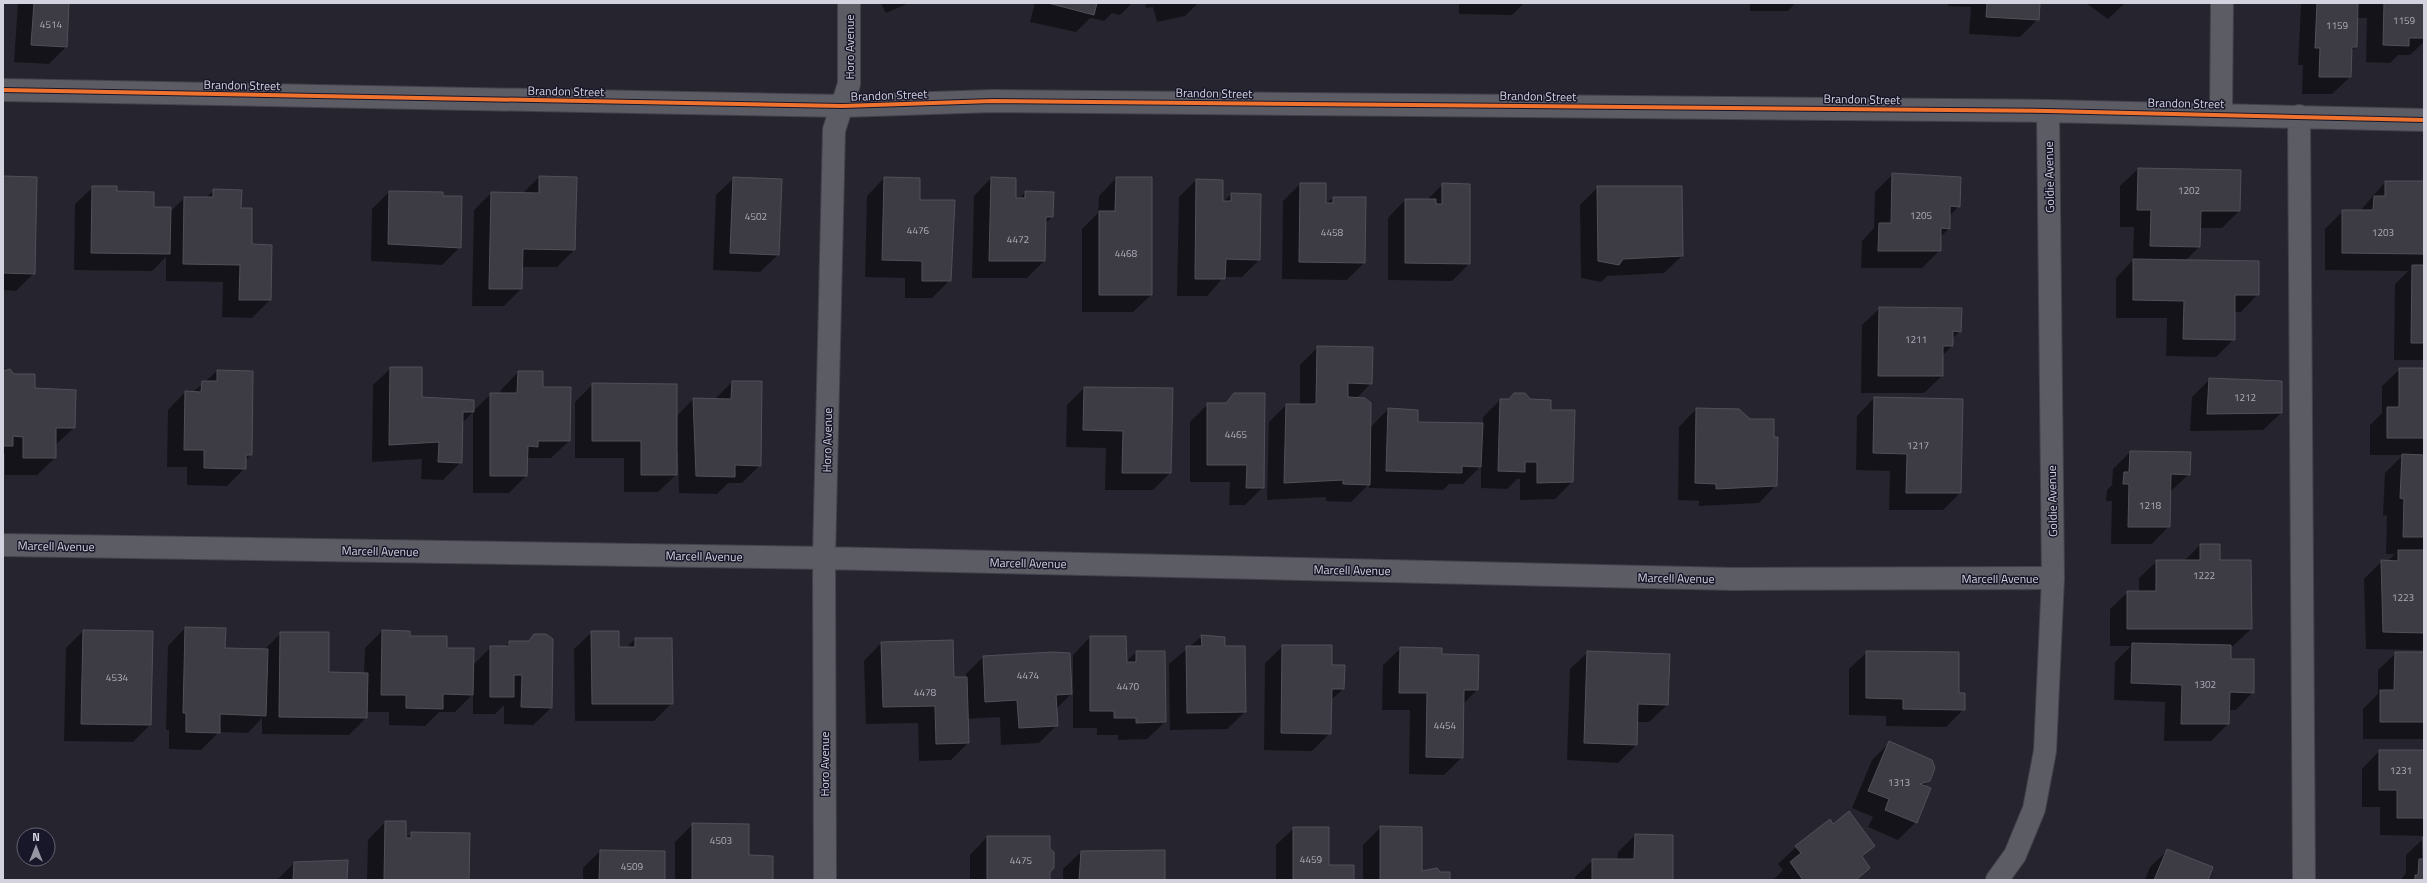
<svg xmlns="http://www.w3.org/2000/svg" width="2427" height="883" font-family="'Titillium Web',sans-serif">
<rect width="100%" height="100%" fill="#26252f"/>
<path fill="#0007" d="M18,3H68L66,47L49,64L14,62Z
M881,3H909L886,13Z
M1035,3H1132L1120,15L1112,13L1104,21L1090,18L1076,32L1030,22Z
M1145,3H1198L1185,16L1157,22L1153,7L1146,8Z
M1459,3H1524L1512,15L1459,14Z
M1750,3H1795L1788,11H1750Z
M1948,3H2039L2038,19L2020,37L1969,34L1971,7L1948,6Z
M2086,3H2125L2108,19Z
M2303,3H2424V42L2410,55H2398L2390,63L2366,62L2367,18H2356V47L2350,52V77L2332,94H2302L2303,65H2298L2301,5Z
M2138,169L2240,171L2239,211L2222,228H2200V246L2185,261L2258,294L2241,312H2234V339L2216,357L2166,356L2167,318H2116V278L2133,260L2134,227H2120V186Z
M1893,174L1959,206L1949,216V229L1940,237V250L1922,268H1861L1862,241L1874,228L1875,192Z
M3,177L34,273L16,291L3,290Z
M539,177L574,250L557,267H521V289L504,306H472L474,210L491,193H523Z
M734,178L778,255L760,272L713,270L716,195Z
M884,178L919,201L950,280L932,298H905V278L865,277L867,196Z
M991,178L1015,199H1019L1025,192L1052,217L1045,224L1044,261L1027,278H972L974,196Z
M1116,178L1151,295L1133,312H1082V229L1098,213L1099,196Z
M1196,180L1222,204L1231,194L1259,260L1242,277H1224L1207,296H1177L1179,197Z
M2385,182H2424V360H2394L2395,284L2408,271L2325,270V229L2343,211H2360Z
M1300,184L1325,204L1333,198L1364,263L1347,280L1282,279L1283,201Z
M1443,184L1469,264L1452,281L1388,280V218L1405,200H1427Z
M93,187L116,192L153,208L170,212L184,198H206L214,190L240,209L251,245L271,246L270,300L252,318L222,317L223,282L166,281V257L152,271L74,270L75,204Z
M1598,187L1682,256L1664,273L1607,276L1601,282L1581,278L1580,205Z
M389,192L460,247L442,265L371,261L372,209Z
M1880,308L1960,331L1952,339V346L1942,356V376L1924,393H1861L1862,325Z
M1318,347L1371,383L1356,399L1370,428L1388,409L1417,423L1483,424V417L1500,400H1530L1550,411L1572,482L1555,499L1520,500V479H1517L1507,489L1481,488V466L1463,484H1449L1443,490L1369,488V484L1351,502L1326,501V497L1267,500L1269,422L1286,405H1300V365Z
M391,368L421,398L473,411L491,394H500L501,390L518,372L542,388L569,441L551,458H527L526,476L509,493H473V412L461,424V462L443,480L421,479L422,459L372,462L373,385Z
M2400,369H2424V454L2422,456H2424V650L2366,649L2364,579L2382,561H2388L2395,554H2386L2387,516L2383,515L2385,473L2403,455H2370V425L2382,413V386Z
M217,371L251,454L245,461V468L227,486L187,485V467H167L168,410L185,392L192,393Z
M3,372L13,375L34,389L74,428L55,445V458L37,475H5V453L3,455Z
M2210,379L2281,413L2263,430L2190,431L2192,397Z
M732,382L760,465L742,483H728L717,494L679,493L678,452H676V475L658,492H624V458H575V402L593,384L676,417L693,399L714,400Z
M1084,388L1172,389L1170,473L1153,490H1105L1106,448L1066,447L1067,405Z
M1234,394L1263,487L1245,505H1229L1230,482H1190V422L1208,404H1224Z
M1874,398L1960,493L1943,510H1889L1890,471L1856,470L1857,416Z
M1696,409L1773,438L1776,485L1759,503L1699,506V501L1678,500L1679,427Z
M2130,452L2189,474L2170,492L2169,526L2152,544H2111L2112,501H2106L2107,490L2112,485L2113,469Z
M2200,545L2219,561L2251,629L2233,646H2230V660L2253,692L2236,710H2228V724L2211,741H2164L2165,702L2114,700L2115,662L2131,646H2110V609L2128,592H2139V578L2157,561H2184Z
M185,628L225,629L224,649L264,650L281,633L328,673L364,674L365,648L382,631L446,649L473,665L491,647H504L510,642H528L535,635L551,708L533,725L504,724V705L495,714H473V694L455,712H439L425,726L389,725V712H366V718L349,735L262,734V718L248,733L219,732L201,750L169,749V730H166L168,646Z
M83,631L150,725L133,742L64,741L66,648Z
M592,632L618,648H626L635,639H671L672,703L654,721H575L574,649Z
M1202,636L1224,647L1245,712L1227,729L1170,730L1169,664Z
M1090,637L1126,662L1136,652H1164L1165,722L1147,739L1118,740V735H1097V728H1073V655Z
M881,643L953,678H966V674L983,657L1071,694L1056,709L1057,725L1039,743L1001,745L1000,717L967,719L968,743L951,760L919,761L918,723L866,724L864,661Z
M1283,646L1331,666L1343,689L1330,701V733L1312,751L1264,750L1265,663Z
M1401,648L1441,655L1477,690L1462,705V757L1444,775L1409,774L1410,710H1382L1383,665Z
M1588,652L1667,705L1649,722H1636V745L1618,763L1567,760L1570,669Z
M1867,652L1958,694L1964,709L1946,727L1886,726V716L1849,715V669Z
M2396,653H2424V739H2363V709L2378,694V670Z
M1889,743L1930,780L1923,786L1916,822L1898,840L1868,827L1873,817L1852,808L1872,760Z
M2379,751H2424V836L2380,835V807H2362V769Z
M385,822L405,840L411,833L468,880H367L368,840Z
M693,824L748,856L772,880H675V842Z
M1833,826L1874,846L1861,858L1869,868L1857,880H1773L1783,870L1778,864L1796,847Z
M1381,827L1421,872L1449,880H1363V845Z
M1294,828L1328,866L1353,880H1276V845Z
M1635,835L1672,836V880H1575V877L1593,860H1617L1618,852Z
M987,837L1049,872V880H970V855Z
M2424,838V880H2401L2406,873V855Z
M2168,850L2207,880H2145L2150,867Z
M600,851L664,880H583V868Z
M1081,852L1164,880H1063V869Z
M294,863L346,880H277Z"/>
<path fill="#3d3c45" stroke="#515059" d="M34,3H69L67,47L31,45Z
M1048,3H1097L1094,15Z
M1987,3H2040L2039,20L1986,17Z
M2317,3H2358L2357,47H2352L2351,77H2319L2320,48H2315Z
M2384,3H2424V38H2409V46L2383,45Z
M2138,168L2241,170L2240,211H2201L2200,247L2150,246L2151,210H2137Z
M1892,173L1961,177L1960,207L1950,206V229L1941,228V251H1878L1879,223H1891Z
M3,176L37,177L35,274L3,273Z
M539,176L577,177L575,250L523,249L522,289H489L491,192L539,193Z
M733,177L782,179L779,255L730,253Z
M884,177L920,178V200H955L951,281H922V261L882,260Z
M991,177L1016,178V198H1025V191L1054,192L1053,217H1046L1045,261H989Z
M1116,177H1152V295H1099V211H1115Z
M1196,179L1223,180V201H1231V193L1261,194L1260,260L1226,259L1225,279H1195Z
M2385,181H2424V254L2342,253V210H2373L2374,196H2385Z
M1300,183H1326V203H1333V197H1366L1365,263L1299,262Z
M1442,183L1470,184V264L1405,263V199H1436V204H1442Z
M92,186H117V191L154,192V207H171L170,254L91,253Z
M1597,186H1682L1683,256L1623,259L1619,265L1598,261Z
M213,189L242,190L241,208H252V244L272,245L271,300H239L240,265L183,264L184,197H213Z
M389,191L443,192V196H462L461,248L388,244Z
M2133,259L2259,261V295H2235V340L2183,339L2184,301L2133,300Z
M2412,265H2424V343H2411Z
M1879,307L1962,308L1961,332L1953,331V346H1943V376H1878Z
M1317,346L1373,347L1372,384L1348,383V397L1365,398L1371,403L1370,485L1343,484V480L1284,483L1286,404H1316Z
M390,367H422V397L474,400V412H463L462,463L438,462L439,442L389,445Z
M2399,368H2424V438H2387V407H2399Z
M10,369L14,374H35V388L76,390L75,428H56V458H23V437L13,436V446H3V371Z
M217,370L253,371L252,455H246V469L204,468V450H184L185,391L201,392L202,381H217Z
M518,371H543V387H571L570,441H538V447L528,446L527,476H490V393H517Z
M2209,378L2282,381V413L2207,414Z
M732,381H762L761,466L735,465V477L696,476L693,398L731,399Z
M592,383L677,384V475H641V441H592Z
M1084,387L1173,388L1171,473H1122L1123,431L1083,430Z
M1234,393H1265L1264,488H1246L1247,465H1207V403H1226Z
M1514,393H1525L1530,399L1551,400V410H1575L1573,482L1537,483V462H1525V472L1498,471L1500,399H1509Z
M1874,397L1963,399L1961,493H1906L1907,454L1873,453Z
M1388,408L1418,410V422L1483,423L1481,467L1462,466V473L1386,471Z
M1696,408L1739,409L1750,419H1774V437H1778L1777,486L1716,489V484L1695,483Z
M2130,451L2191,452L2190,475L2171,474L2170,527H2128L2129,484H2123L2124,472H2129Z
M2402,454L2424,455V537H2403L2404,499L2400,498Z
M2200,544H2220V560H2251L2252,629H2127V591H2156V560H2200Z
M2398,550H2424V633L2383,632L2381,560L2398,561Z
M185,627L226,628L225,648L268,649L266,716L220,714V733L186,732V713H183Z
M83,630L153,631L151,725L81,724Z
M382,630L410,631V636H447V648H474L473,695L443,694V709L406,708V695H381Z
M591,631H619V647H635V638H672L673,704H592Z
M280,632H329V672L368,673L367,718L279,717Z
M534,634H546L553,639L552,708L521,707L522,675H514V697H490V646H509V641H529Z
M1201,635L1225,637V646H1245L1246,712L1187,713L1186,646H1202Z
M1090,636H1126L1127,662H1136V651H1165L1166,722L1136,723V718H1114V711H1090Z
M953,640L954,677H967L969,743L936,744L935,706L883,707L881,642Z
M2132,643L2231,645V659H2254V693L2230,692L2229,724H2181L2182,685L2131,683Z
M1282,645H1332V665H1345L1344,689H1332L1331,734L1281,733Z
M1400,647L1442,648V654L1479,655L1478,690H1464L1463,758L1426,757L1427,693H1399Z
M1587,651L1670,654L1668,705L1638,704L1637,745L1584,743Z
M1866,651L1959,652V693H1965V710L1903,709V699L1866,698Z
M1053,652L1070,653L1072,694L1056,695L1058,726L1019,728L1017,700L985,702L983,656Z
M2395,652H2424V722H2380V690H2394Z
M1889,741L1932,760L1935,768L1930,781L1920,784L1931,788L1917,823L1885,810L1889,799L1868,791Z
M2379,750H2424V818H2397V790H2379Z
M1849,811L1875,846L1862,856L1870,868L1856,880H1803L1790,862L1801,853L1795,846L1830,819L1833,824Z
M385,821H406V838H411V832L470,833L469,880H384Z
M692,823L749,824V855L773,856V880H692Z
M1380,826L1422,827V871L1437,868L1440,872H1450V880H1380Z
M1293,827H1329V865H1354V880H1293Z
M1635,834L1673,835V880H1592V859H1634Z
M987,836H1050V849L1054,852V868L1050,872V880H987Z
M2423,837L2424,880H2415V875H2418L2419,859H2423Z
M2167,849L2213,867L2208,880H2154Z
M600,850L665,851V880H599Z
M1165,850V880H1079L1081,851Z
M348,860L347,880H293L294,862Z"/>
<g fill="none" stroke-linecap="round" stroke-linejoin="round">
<defs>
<path id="minor" d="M3,90L843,106L993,101L2048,111L2424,120
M2221,113L2222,3
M2299,116L2304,880
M3,545L824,558L1733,579L2053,578
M825,880L824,558L834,130L849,84V3
M1997,880L2015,855L2034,809L2045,751L2053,578L2048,111"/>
</defs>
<use href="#minor" stroke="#43424b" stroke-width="24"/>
<use href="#minor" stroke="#5c5c65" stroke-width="22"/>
<defs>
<path id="cycleway" d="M3,90L843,106L993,101L2048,111L2424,120"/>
</defs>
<use href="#cycleway" stroke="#181629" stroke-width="6"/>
<use href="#cycleway" stroke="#ef722f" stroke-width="4"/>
</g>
<g text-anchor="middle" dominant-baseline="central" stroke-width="3" stroke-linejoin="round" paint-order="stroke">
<g font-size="10" fill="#aeadb9">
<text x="2404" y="20">1159</text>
<text x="51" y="24">4514</text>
<text x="2337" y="25">1159</text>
<text x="2189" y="190">1202</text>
<text x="1921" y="215">1205</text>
<text x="756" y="216">4502</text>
<text x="918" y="230">4476</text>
<text x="1332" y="232">4458</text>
<text x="2383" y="232">1203</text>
<text x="1018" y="239">4472</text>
<text x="1126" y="253">4468</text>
<text x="1916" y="339">1211</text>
<text x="2245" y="397">1212</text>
<text x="1236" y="434">4465</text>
<text x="1918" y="445">1217</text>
<text x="2150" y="505">1218</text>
<text x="2204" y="575">1222</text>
<text x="2403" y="597">1223</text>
<text x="1028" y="675">4474</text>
<text x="117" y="677">4534</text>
<text x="2205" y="684">1302</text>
<text x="1128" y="686">4470</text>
<text x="925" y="692">4478</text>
<text x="1445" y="725">4454</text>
<text x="2401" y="770">1231</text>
<text x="1899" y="782">1313</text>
<text x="721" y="840">4503</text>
<text x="1311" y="859">4459</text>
<text x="1021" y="860">4475</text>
<text x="632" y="866">4509</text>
</g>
<g font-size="12" fill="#d3d3e0" stroke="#181629">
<text transform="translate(849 47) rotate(-90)">Horo Avenue</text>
<text transform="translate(242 85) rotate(1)">Brandon Street</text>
<text transform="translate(566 91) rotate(1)">Brandon Street</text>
<text transform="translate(1214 93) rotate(1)">Brandon Street</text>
<text transform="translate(889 95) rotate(-2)">Brandon Street</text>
<text transform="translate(1538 96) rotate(1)">Brandon Street</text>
<text transform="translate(1862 99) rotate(1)">Brandon Street</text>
<text transform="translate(2186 103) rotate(1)">Brandon Street</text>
<text transform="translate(2049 177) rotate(-91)">Goldie Avenue</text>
<text transform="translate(827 440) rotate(-89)">Horo Avenue</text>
<text transform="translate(2052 501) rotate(-91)">Goldie Avenue</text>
<text transform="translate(56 546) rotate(1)">Marcell Avenue</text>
<text transform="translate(380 551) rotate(1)">Marcell Avenue</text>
<text transform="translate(704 556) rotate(1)">Marcell Avenue</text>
<text transform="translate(1028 563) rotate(1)">Marcell Avenue</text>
<text transform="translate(1352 570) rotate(1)">Marcell Avenue</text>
<text transform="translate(1676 578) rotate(1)">Marcell Avenue</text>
<text x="2000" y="578">Marcell Avenue</text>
<text transform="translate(824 764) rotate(-90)">Horo Avenue</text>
</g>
</g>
<rect width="2427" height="883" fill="none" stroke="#d3d3e0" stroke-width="8"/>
<g transform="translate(36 847)"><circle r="19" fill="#181629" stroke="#636272"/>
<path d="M0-3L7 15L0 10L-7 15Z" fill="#9696a2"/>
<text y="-6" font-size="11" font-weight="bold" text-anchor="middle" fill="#d3d3e0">N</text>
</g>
</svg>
